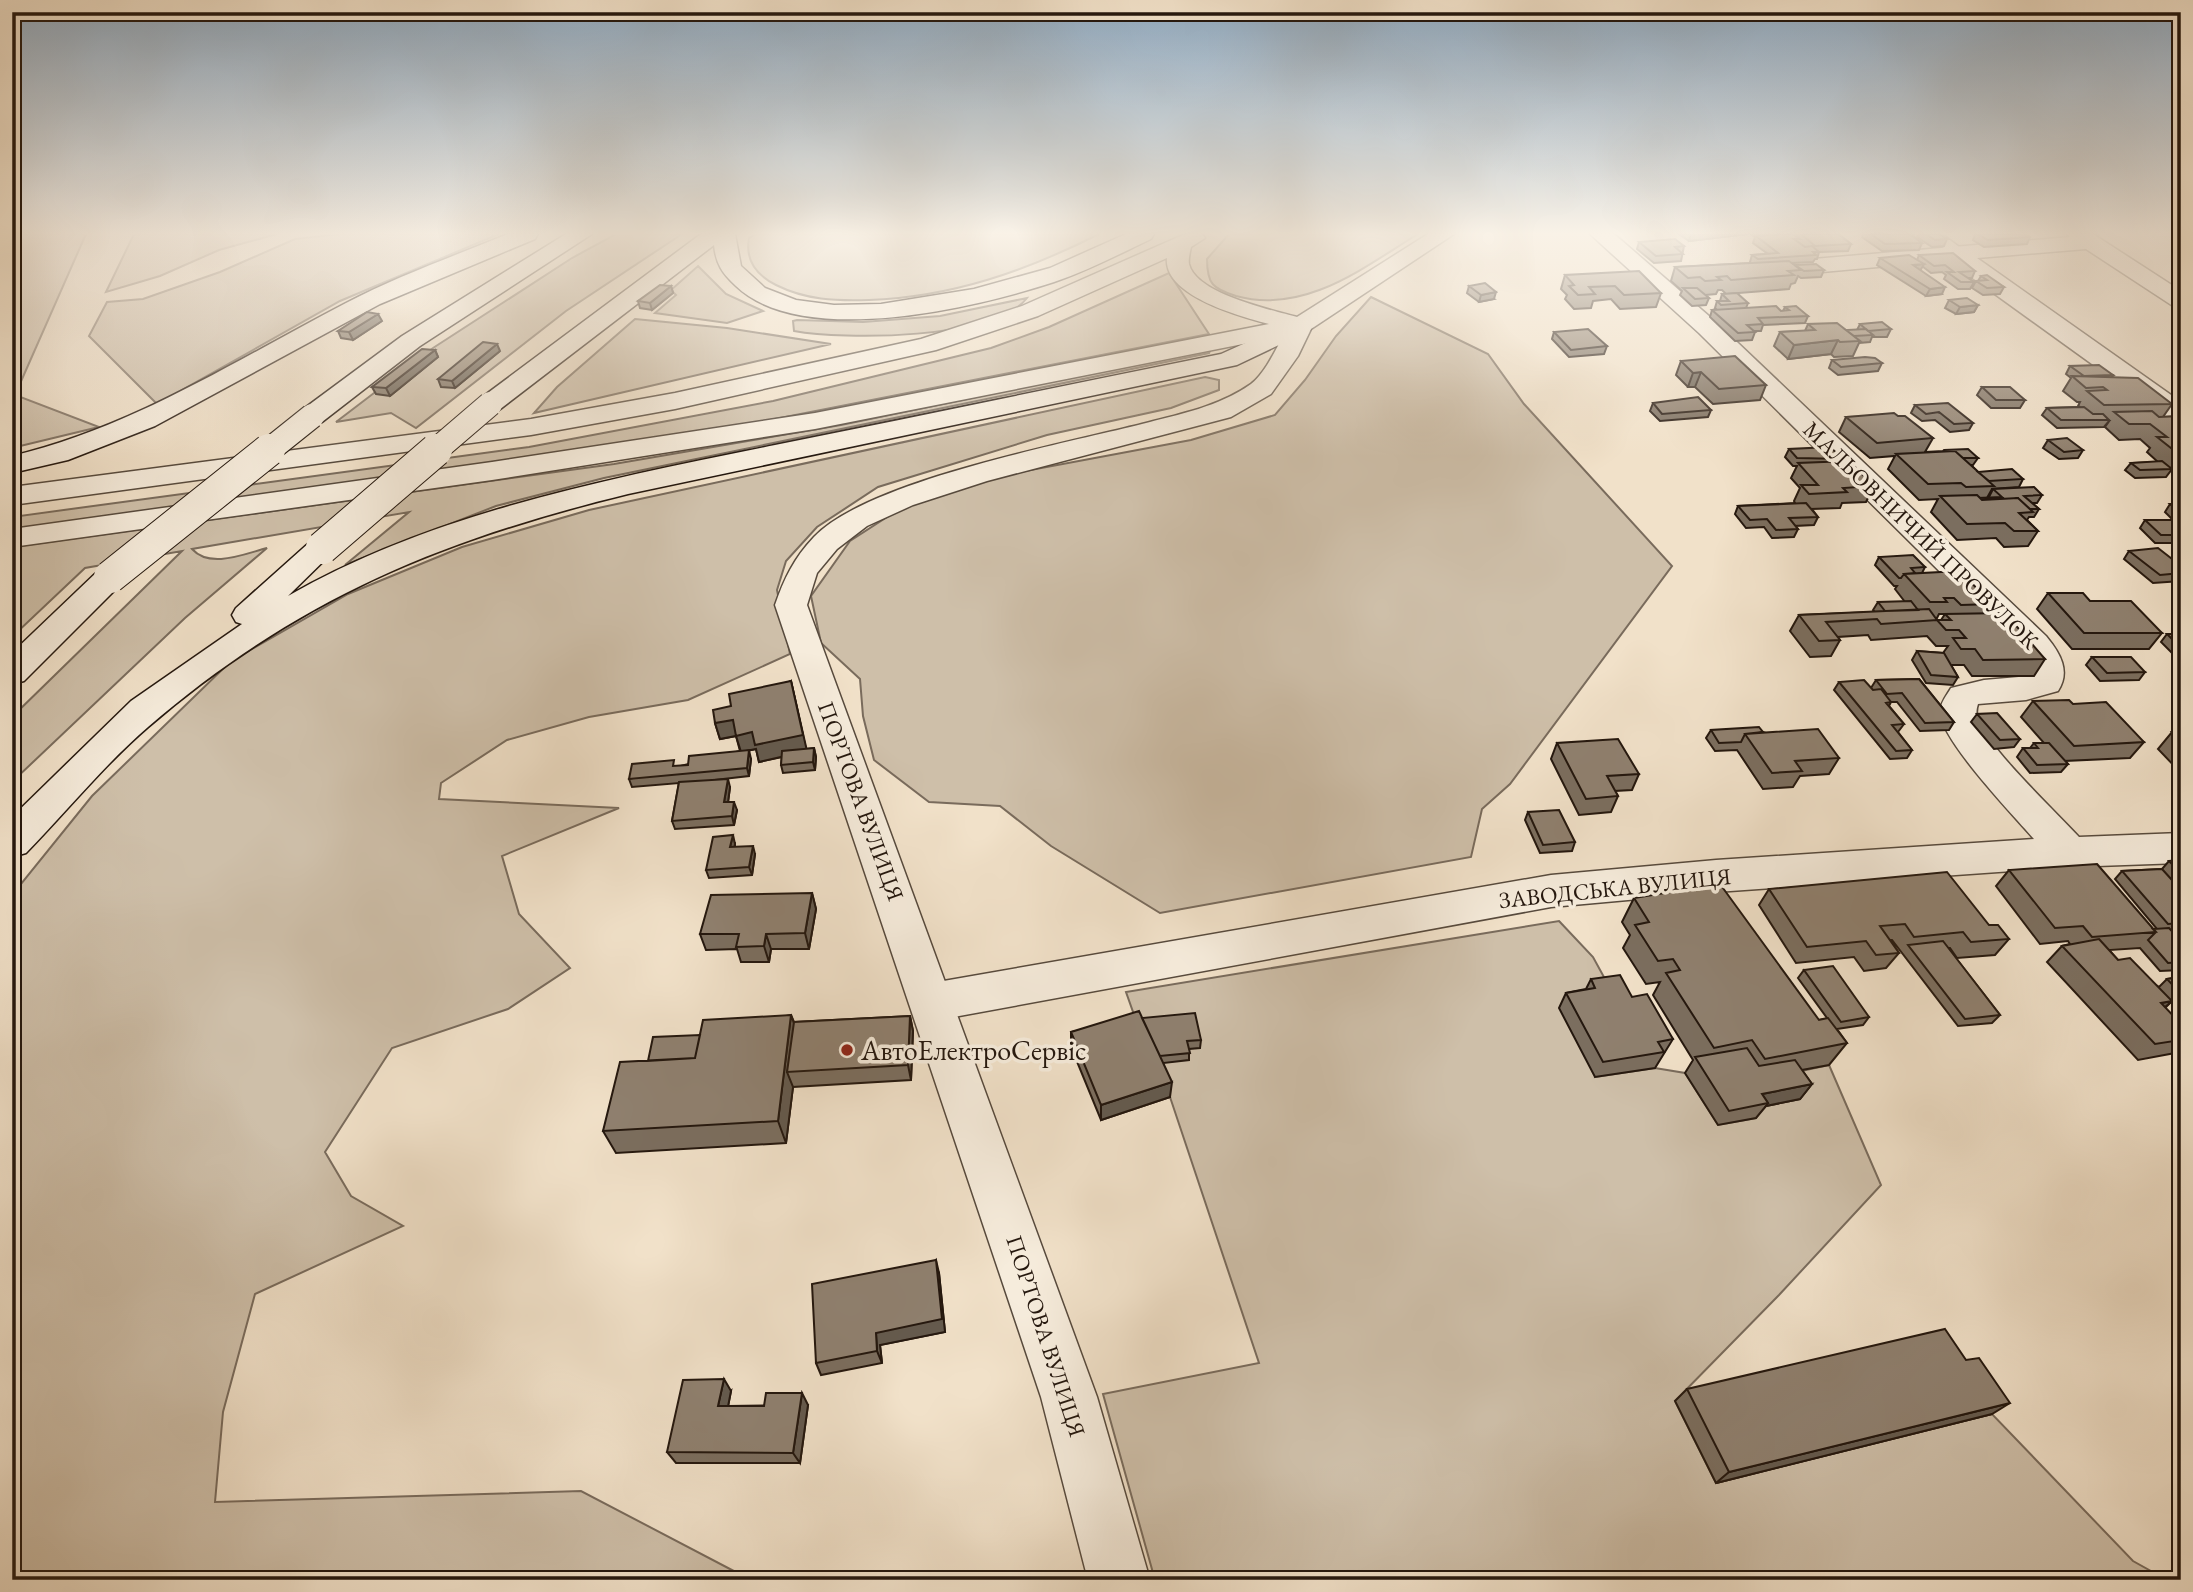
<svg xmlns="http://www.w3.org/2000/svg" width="2193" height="1592" font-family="'EB Garamond',serif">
<rect width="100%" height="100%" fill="#f1e1c9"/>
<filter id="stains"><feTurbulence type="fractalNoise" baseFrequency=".00286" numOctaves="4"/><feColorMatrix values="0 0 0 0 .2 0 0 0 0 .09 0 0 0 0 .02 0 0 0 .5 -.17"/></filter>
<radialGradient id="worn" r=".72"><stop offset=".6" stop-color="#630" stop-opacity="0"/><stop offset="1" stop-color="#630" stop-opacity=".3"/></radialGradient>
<path fill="#cebfa9" stroke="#796b5c" stroke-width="2" d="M12,234H86L15,395L99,427L12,448Z
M134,234H277L219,250L160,276L106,292Z
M340,234H499L340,301L157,404L89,336L107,302L143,299L220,272L295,239Z
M616,234H682L566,311L416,428L391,413L336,422L433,348L572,258Z
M755,234H1099C1026,271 952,297 869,300C835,301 806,300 776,285C756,275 745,260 749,238Z
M1229,234H1418C1364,267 1305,315 1236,296C1213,289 1207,284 1207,259Z
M698,266L726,294L763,311L727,323L655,313L676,295L671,290Z
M1169,273L1209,334L739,426L381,484L12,531V517L529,447L773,401L991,348L1049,327Z
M1371,297L1488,354L1524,404L1672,566L1510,784L1482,809L1471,857L1160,913L1051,846L1000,806L929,802L874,760L863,716L860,679L821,643L811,596L850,541L904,506L993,477L1191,440L1275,415L1305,380L1336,336Z
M1027,298C996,340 843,340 794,331L793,321L797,320L863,322L940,316Z
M635,319L727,328L831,344L534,413L557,387Z
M1205,350L1210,351L1209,353L604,478L496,506L345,565L409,512L192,549C210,569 244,554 267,548L185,618L12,782V717L182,551L85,568L12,637V547L614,464L841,425Z
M1205,377L1219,380V390L1171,408L1047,435L878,487L817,527L786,561L777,590L790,654L688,700L589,717L507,740L441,783L439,799L619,808L502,856L519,914L570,968L508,1009L392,1048L325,1152L351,1196L403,1226L255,1294L223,1412L215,1502L581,1491L751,1580H12V895L92,796L231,661L348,594L462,547L589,510Z
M1559,921L1593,957L1611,990L1595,1077L1655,1068L1685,1073L1718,1125L1756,1118L1783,1075L1829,1065L1881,1185L1779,1295L1675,1401L1716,1483L1992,1414L2133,1561L2167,1580H1155L1103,1394L1259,1363L1170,1097L1138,1026L1126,992Z"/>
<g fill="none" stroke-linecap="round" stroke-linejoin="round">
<defs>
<path id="service" d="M1925,234H1942L1967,253L1960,257L1955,256Z"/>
<path id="minor" d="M1590,234H1614L1717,323L2046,636C2060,653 2071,671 2058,691L2026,700L1978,704C1976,710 1976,714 1978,720C1992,752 2053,809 2079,837L2181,833V863L2069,867L1716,892L1551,907L932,1021L916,1015L910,1002L916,989L932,983L1551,875L1716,860L2034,839C2014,816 1941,740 1940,712C1940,703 1947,695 1951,688L1984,680L2030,676L2025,656L1699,333Z
M2067,234H2093L2181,291V308L2173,306L2086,249L1977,258L2181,402V423L2171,421L1967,274L1955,260L1767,277L1759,275L1756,270L1759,265L1767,263L2070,237Z"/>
<path id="tertiary" d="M1185,234H1202L1205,238L1191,247C1190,252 1188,259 1189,264C1196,294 1272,310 1297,317L1428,234H1454L1311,329L1298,356L1271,394L1231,417L987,481L913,505L867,526L837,549L817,573L807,605L1097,1397L1150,1580H1088L1041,1397L775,605C784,579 794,558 814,537C867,481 1063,444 1142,424C1180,414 1218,407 1251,384C1265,373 1275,351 1283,336L815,429L492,480L12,547V529L492,462L815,413L1269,324C1242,317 1163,296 1167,258L1038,316L936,350L675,409L531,435L12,505V487L531,419L675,393L921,339L1022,306Z"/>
<path id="secondary" d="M508,234H538L535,239L380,304L155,426L68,460L12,473V456C134,427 236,360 346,303C398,276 454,256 508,234Z
M566,234H592L420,346L322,422L312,424L302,422L299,416L302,410L402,336Z
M701,234H735L741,266L765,288L796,300L834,305L881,304L974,289L1050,268L1126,234H1154L1151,239C1119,254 1087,271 1054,282C975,308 802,349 736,286C722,273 716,264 714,245L499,410L490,412L481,410L477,404L481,398Z
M1301,318L1310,320L1313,325L1310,330L1237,365L628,494C440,540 297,599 148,727C105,764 66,812 26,853L12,857V817L131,701L242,624L236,622L232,615L236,608L311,541L322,539L333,541L337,548L288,596C436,511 610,479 775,445C924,415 1072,384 1221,354Z
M110,567L121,570L126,577L121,584L24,681L12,684V653L99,570Z"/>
</defs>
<use href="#service" stroke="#574a3d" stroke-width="3"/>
<use href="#minor" stroke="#574a3d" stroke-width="3"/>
<use href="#tertiary" stroke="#574a3d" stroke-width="3"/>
<use href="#secondary" stroke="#24170e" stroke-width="3"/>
<use href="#service" fill="#f6ecdc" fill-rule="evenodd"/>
<use href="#minor" fill="#f6ecdc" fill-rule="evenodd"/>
<use href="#tertiary" fill="#f6ecdc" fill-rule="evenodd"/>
<use href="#secondary" fill="#f6ecdc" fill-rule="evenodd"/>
<defs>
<path id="secondary-bridge-far1" d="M267,452L312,416
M434,452L490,404"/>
<path id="secondary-bridge" d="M322,548L436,450
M110,577L269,450"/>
</defs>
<use href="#secondary-bridge-far1" stroke="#24170e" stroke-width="26" stroke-linecap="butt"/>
<use href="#secondary-bridge" stroke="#24170e" stroke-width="34" stroke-linecap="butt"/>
<use href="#secondary-bridge-far1" stroke="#f6ecdc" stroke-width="24"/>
<use href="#secondary-bridge" stroke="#f6ecdc" stroke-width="32"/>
</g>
<path fill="#7b6e5f" stroke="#24170e" stroke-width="2" fill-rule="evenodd" d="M1679,234H1748L1689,241Z
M1751,234H1840V235L1851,244L1848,251L1819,252L1817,259H1815L1813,262L1793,263L1795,265L1824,270L1821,277L1801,278L1798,276L1795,283L1791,284L1789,289L1726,294L1722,290H1718L1716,294L1705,295L1709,298L1706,305L1692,306L1680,295L1682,291L1671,281L1675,267L1751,263L1750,262L1752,255L1768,254L1753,243L1755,237Z
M1863,234H1914L1913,236L1922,243L1919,250L1882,251L1862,237Z
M1919,234H1939L1947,239L1944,246L1932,247L1917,237Z
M1975,234H2021L2030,237L2027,244L1984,247L1973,240Z
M1639,242L1684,246L1681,261L1654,263L1637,249Z
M1919,255L1975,271L1972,278H1968L1974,282L1970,289H1958L1944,279L1946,275L1942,272L1931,273L1922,266L1920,270L1942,294L1926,296L1877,265L1880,258L1917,260Z
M1565,275L1661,293L1656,307L1620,309L1611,299L1593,301L1591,308L1574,309L1565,299L1567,295L1561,289Z
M1981,276L2004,287L2000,294L1983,295L1972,288L1976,281H1978Z
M671,286L673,293L652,310L640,308L638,301Z
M1469,286L1494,299L1479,302L1467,293Z
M1722,294L1748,303L1746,308L1781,311H1783L1785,307L1808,316L1805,323L1763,325L1761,331H1754L1755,332L1752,340L1735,341L1710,317L1712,310L1716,309L1715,308L1717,301H1720Z
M1949,300L1978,305L1974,312L1956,314L1945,308Z
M382,321L353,340L341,338L338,331Z
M1808,324L1846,330H1857L1860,324L1891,329L1887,337H1872L1870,342L1859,343L1853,356L1834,357L1831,354L1788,359L1774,346L1780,332L1805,331Z
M1554,332L1607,346L1604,354L1569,357L1552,339Z
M435,350L438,357L390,396L376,394L372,387Z
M500,351L455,388L441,387L438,379Z
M1832,360L1882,363L1878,371L1838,375L1829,368Z
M1681,361L1766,385L1760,400L1713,404L1695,387H1688L1676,375Z
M2070,366L2113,375L2112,377L2172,404L2163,417L2181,416V467L2170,468L2172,469L2166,477L2135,478L2125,470L2131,463L2158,462L2147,452L2150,448L2140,439L2119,440L2105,427L2110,420L2104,427L2057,428L2042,415L2047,408L2080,407L2078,406L2080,402H2077L2063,391L2071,378L2066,374Z
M1982,387L2025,400L2020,408H1991L1977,395Z
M1653,403L1711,410L1708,417L1660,421L1650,411Z
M1915,405L1973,423L1969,430L1950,432L1935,420L1922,421L1911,413Z
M1898,416L1933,438L1925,452L1943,451L1944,450L1978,458L1973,465H1971L1978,472L2023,479L2019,487L1992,489L1987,498L1989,497L1993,489L2042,495L2037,503H2032L2039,509L2034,517H2029L2027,520L2038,531L2028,546L2004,547L1996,538L1957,540L1931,512L1938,499L1919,500L1888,469L1895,456L1870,458L1839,432L1846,417Z
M2048,440L2083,450L2078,458L2059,459L2043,448Z
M1789,449L1843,459L1842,461L1874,486L1866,502L1842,503L1840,508L1812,509L1818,517L1814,525L1795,526L1798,529L1794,537L1772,538L1764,527L1746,528L1735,514L1738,506L1795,503L1794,501L1800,488L1791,478L1797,466H1793L1785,457Z
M2170,504H2181V543H2155L2140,528L2145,520H2173L2165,512Z
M2129,551L2181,566V581L2153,583L2124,559Z
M1879,557L1925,567L1922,573L1992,604L1986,613L2045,659L2034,676H1972L1964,665H1951L1958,677L1953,685L1926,683L1912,660L1917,651L1943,653L1948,646H1936L1927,636L1871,640L1868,635L1838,637L1840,640L1831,656L1810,657L1790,631L1799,615L1875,612L1873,610L1878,602H1905L1895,589L1897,586H1894L1875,565ZM1939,614H1945L1941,620H1937L1936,618H1937Z
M2181,592V600L2177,597Z
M2048,593L2090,601L2162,633L2149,649H2072L2037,609Z
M2167,634H2181V662L2161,642Z
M2092,657L2145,672L2139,680L2100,681L2086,665Z
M1919,679L1954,722L1949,730L1920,731L1897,702H1891L1889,706L1904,724L1898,732L1912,750L1907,758L1890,759L1834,690L1839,682L1871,688L1876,680Z
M791,681L806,749L814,748L816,757L815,770L783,773L781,765L782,757L759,762L756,749L746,751L751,759L749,776L714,780L730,787L728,802L737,810L734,825L675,829L672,821L679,783L632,787L629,779L740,751L736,736L720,739L715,723L731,706Z
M2033,701L2073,704L2144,742L2130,758L2065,761L2068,764L2061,772L2030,773L2017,757L2023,748H2030L2034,743H2044L2021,717Z
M1977,714L2020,739L2014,747L1994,749L1971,722Z
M1711,730L1763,732L1839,758L1829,774L1800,776L1793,787L1763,789L1737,750L1715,751L1706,738Z
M2172,732H2181V773L2158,749Z
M1557,743L1639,774L1632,790L1615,791L1618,796L1611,812L1579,815L1551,759Z
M1528,812L1575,842L1572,851L1540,853L1525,820Z
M735,844V847L755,854L752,875L709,878L706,870Z
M2181,860V931H2172L2181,941V970L2160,971L2140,948L2109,950L2118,960L2159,987L2167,979L2181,977V1024L2174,1017L2180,1011L2172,1001L2165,1008L2181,1024V1048L2175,1053L2138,1060L2047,962L2062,946L2070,944L2068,941L2040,944L1996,886L2009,870L2153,929H2157L2115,879L2122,871L2162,869L2169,861Z
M1769,889L1989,925L2009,939L1995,955L1957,958L1950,948H1948L2000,1015L1992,1023L1958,1026L1892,940H1890L1899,953L1886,968L1864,971L1854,957L1796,963L1759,905Z
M812,893L816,909L809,949H771L769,962H741L737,949L706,950L700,934Z
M1634,898L1819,1020L1827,1018L1798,978L1804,970L1869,1017L1863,1025L1837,1029L1847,1043L1829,1065L1802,1070L1812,1084L1800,1099L1766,1106L1756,1118L1718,1125L1685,1073L1693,1060L1653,995L1660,982L1646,984L1623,948L1630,935L1622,922Z
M1591,979L1632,997L1673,1039L1655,1068L1595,1077L1559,1008L1566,993L1586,989Z
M791,1015L794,1022L910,1016L913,1031L911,1080L793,1087L786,1143L616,1153L603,1131L648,1061L700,1035Z
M1142,1018L1201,1040L1200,1048L1189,1049V1060L1163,1063L1170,1097L1101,1120L1071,1047V1032Z
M939,1273L945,1332L880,1345L882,1363L821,1375L816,1363Z
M1687,1389L1992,1414L1716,1483L1675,1401Z
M731,1391L728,1406L808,1405L800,1463H676L667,1452Z"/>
<path fill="#645a4e" stroke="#24170e" stroke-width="2" d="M1691,234H1748L1689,241Z
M1924,264L1920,271L1913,265Z
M671,286L673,293L652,310L650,303Z
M1945,287L1942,294L1926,296L1930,289Z
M1496,292L1494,299L1479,302L1481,295Z
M1978,305L1974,312L1956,314L1960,307Z
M378,314L382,321L353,340L349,332Z
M1838,340L1831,354L1788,359L1794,345Z
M497,344L500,351L455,388L452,381Z
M435,350L438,357L390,396L386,388Z
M1701,372L1695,387H1688L1693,373Z
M791,681L807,751L759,762L756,749L741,752L736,736L720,739L715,723Z
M814,748L816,757L815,770L813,762Z
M749,750L751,759L749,776L747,768Z
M728,779L730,787L727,810L724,802Z
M734,802L737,810L734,825L732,816Z
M733,835L735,844L733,855L730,847Z
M753,846L755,854L752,875L749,867Z
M812,893L816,909L809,949L805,933Z
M766,934L771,949L769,962L764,946Z
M2172,1001L2155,1016L2161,1003Z
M791,1015L799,1037L787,1072L793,1087L786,1143L778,1121Z
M910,1016L913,1031L911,1080L908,1065Z
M1172,1082L1170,1097L1101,1120V1105Z
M1812,1084L1800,1099L1766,1106L1768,1103L1762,1094Z
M936,1260L939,1273L945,1332L880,1345L882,1363L877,1351L876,1333Z
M724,1379L731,1391L726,1417L718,1406Z
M802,1393L808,1405L800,1463L793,1453Z
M2010,1403L1992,1414L1716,1483L1729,1472Z"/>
<path fill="#8f806f" stroke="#24170e" stroke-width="2" d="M1782,234H1793L1800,239H1794L1805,247L1812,246L1819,252H1813L1816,255L1758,259L1752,255L1778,253L1756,236Z
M1801,234H1838L1851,244L1815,246Z
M1871,234H1909L1922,243L1885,244Z
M1926,234H1939L1947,239L1935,240Z
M1978,234H2021L2030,237L1988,240Z
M1675,239L1684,246L1675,247L1683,254L1656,256L1639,242Z
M1953,253L1975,271L1959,272L1974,282H1961L1947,272H1954L1945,265L1934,266L1919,255Z
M1909,255L1924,264L1913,265L1945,287L1930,289L1880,258Z
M1789,261L1801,270L1788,271L1794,275L1731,280L1727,276L1717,277L1721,280L1705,281L1700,277L1688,278L1675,267Z
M1816,264L1824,270L1804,271L1795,265Z
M1639,271L1661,293L1624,295L1615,286L1589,287L1595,294L1578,295L1569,286L1574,285L1565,275Z
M1987,275L2004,287L1987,288L1976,281L1987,280L1981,276Z
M1485,283L1496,292L1481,295L1469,286Z
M660,285L671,286L650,303L638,301Z
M1683,288H1697L1709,298L1695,299Z
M1737,293L1748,303L1721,305L1717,301H1729L1722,294Z
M1967,298L1978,305L1960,307L1949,300Z
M1776,306L1781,311L1789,310L1785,307L1796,306L1808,316L1758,318L1763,324L1747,325L1755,332L1738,333L1712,310Z
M367,312L378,314L349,332L338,331Z
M1882,322L1891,329L1868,331L1860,324Z
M1837,323L1860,341L1840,342L1838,340L1794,345L1780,332L1815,330L1808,324Z
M1588,329L1607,346L1571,350L1554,332Z
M1866,329L1873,335L1854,336L1846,330Z
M483,342L497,344L452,381L438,379Z
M422,349L435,350L386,388L372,387Z
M1735,356L1766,385L1719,389L1701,372L1693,373L1681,361Z
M1865,357L1875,358L1882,363L1841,367L1832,360Z
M2099,365L2113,375L2084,376L2070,366Z
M2072,376L2138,378L2172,404L2104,405L2087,391L2107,390L2103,387L2086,388Z
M1982,387H2010L2025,400H1996Z
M1698,397L1711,410L1662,414L1653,403Z
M1948,403L1973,423L1954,424L1939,412L1926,414L1915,405Z
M2084,407L2093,414H2103L2109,420H2061L2047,408Z
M2152,411L2159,417L2181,416V452H2176L2157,437H2167L2150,424H2129L2114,412Z
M1894,413L1898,416H1905L1933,438L1877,443L1846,417Z
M2067,438L2083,450L2064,452L2048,440Z
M1830,447L1843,459L1797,458L1789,449Z
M1968,449L1978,458H1963L1955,451H1946L1944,450Z
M1955,451L1994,486L1966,487L1961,483L1928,484L1896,454Z
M1849,461L1874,486L1843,488L1847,492L1809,494L1801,485H1818L1798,463Z
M2162,461L2172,469L2140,470L2131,463Z
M2012,469L2023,479L1989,481L1978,472Z
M2034,487L2042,495L2024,496L2039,509H2030L2018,498L1982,500L1980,498L2002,497L1993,489Z
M1977,495L1982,500L2018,498L2033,512L2019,513L2038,531H2014L2005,523L1967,524L1940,496Z
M1806,503L1818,517L1789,518L1798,529L1776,530L1767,519L1750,520L1738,506Z
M2170,504H2181V514Z
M2145,520H2181V535H2161Z
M2158,548L2181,566V573L2160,575L2129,551Z
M1913,555L1925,567L1911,568L1915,573L1904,574L1901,578H1899L1879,557Z
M1960,571L1992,604L1961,605L1954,598H1944L1947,602H1930L1904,574Z
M2048,593H2083L2090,601H2131L2162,633H2084Z
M1911,601L1918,610L1885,611L1878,602Z
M1929,609L1937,620H1951L1945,614L2005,613L2045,659L1983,660L1975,649H1961L1953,638H1966L1959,630H1946L1937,620L1881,624L1877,619L1826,622L1840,640L1819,641L1799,615Z
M2167,634H2181V648Z
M1917,651L1944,653L1958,677L1931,675Z
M2092,657H2131L2145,672L2107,673Z
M1919,679L1954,722L1925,723L1902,693L1887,694L1876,680Z
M1864,680L1873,690L1881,689L1891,702L1886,703L1904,724L1892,725L1912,750L1896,751L1839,682Z
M791,681L803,735L755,745L752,732L736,736L733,720L715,723L713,710L731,706L729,694Z
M2069,700L2073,704L2106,702L2144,742L2074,746L2033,701Z
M1997,713L2020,739L2000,740L1977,714Z
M1759,727L1763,732L1745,734L1741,742L1719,743L1711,730Z
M1818,729L1839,758L1795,761L1802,771L1772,773L1745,734Z
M2172,732H2181V742Z
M1618,739L1639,774L1607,776L1618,796L1586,799L1557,743Z
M2034,743H2049L2068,764L2037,765L2023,748H2038Z
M814,748L813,762L781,765L782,751Z
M749,750L747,768L629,779L632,764L674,760L673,766L688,765L689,756Z
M728,779L724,802H734L732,816L672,821L679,782Z
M1559,810L1575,842L1543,845L1528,812Z
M733,835L730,847L753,846L749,867L706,870L713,837Z
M2181,860V873L2169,861Z
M2097,864L2156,932L2092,937L2083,926L2055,928L2009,870Z
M2162,869L2181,890V923L2168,924L2122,871Z
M1947,872L1989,925H1998L2009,939L1971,942L1963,932L1914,937L1905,924L1880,926L1899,953L1876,955L1866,941L1807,947L1769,889Z
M1720,884L1819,1020L1828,1018L1847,1043L1765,1059L1752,1040L1714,1048L1666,973L1680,970L1673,959L1658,961L1635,925L1649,922L1634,898Z
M812,893L805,933L766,934L764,946L736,947L739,934H700L711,895Z
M2169,928L2181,941V962L2168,963L2148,940L2156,932L2153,929Z
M2099,939L2118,960L2130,958L2172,1001L2161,1003L2181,1024V1040L2155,1044L2062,946Z
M1943,941L2000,1015L1965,1019L1908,945Z
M1833,966L1869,1017L1841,1022L1804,970Z
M1620,975L1632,997L1647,994L1673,1039L1658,1042L1664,1052L1603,1062L1566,993L1595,988L1591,979Z
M2181,977V994L2167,979Z
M1139,1011L1172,1082L1101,1105L1071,1032Z
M1195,1013L1201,1040L1187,1041L1190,1053L1160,1056L1142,1018Z
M791,1015L778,1121L603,1131L620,1062L695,1058L703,1020Z
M910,1016L908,1065L787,1072L794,1022Z
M700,1035L695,1058L648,1061L653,1037Z
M1747,1048L1759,1066L1795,1060L1812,1084L1762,1094L1768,1103L1729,1111L1695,1057Z
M936,1260L942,1319L876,1333L877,1351L816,1363L812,1284Z
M1945,1329L1966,1360L1979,1358L2010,1403L1729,1472L1687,1389Z
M724,1379L718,1406H764L766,1393H802L793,1453L667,1452L683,1380Z"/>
<linearGradient id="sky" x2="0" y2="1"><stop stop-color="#8faac2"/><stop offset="0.51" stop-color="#f9f2e7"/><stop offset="1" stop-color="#f9f2e7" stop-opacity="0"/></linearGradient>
<rect width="2193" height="457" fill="url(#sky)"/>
<circle fill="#8f2418" stroke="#f6ecdc" stroke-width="2.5" cx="847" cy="1050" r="7"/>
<g text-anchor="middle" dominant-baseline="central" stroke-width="7" stroke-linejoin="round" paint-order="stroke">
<g font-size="23" fill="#24170e" stroke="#f6ecdc">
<text transform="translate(1921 535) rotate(44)">МАЛЬОВНИЧИЙ ПРОВУЛОК</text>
<text transform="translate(861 801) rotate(70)">ПОРТОВА ВУЛИЦЯ</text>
<text transform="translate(1615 888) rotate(-6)">ЗАВОДСЬКА ВУЛИЦЯ</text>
<text transform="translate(1046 1336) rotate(72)">ПОРТОВА ВУЛИЦЯ</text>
</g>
<g font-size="28" fill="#24170e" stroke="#f6ecdc" text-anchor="start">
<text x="861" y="1050">АвтоЕлектроСервіс</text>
</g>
</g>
<rect width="2193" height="1592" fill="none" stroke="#f1e1c9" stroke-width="42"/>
<rect x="14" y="14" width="2165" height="1564" fill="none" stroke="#24170e" stroke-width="3.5"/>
<rect x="21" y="21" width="2151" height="1550" fill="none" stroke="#24170e" stroke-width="2"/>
<rect width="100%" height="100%" filter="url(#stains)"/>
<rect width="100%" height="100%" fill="url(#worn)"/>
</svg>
